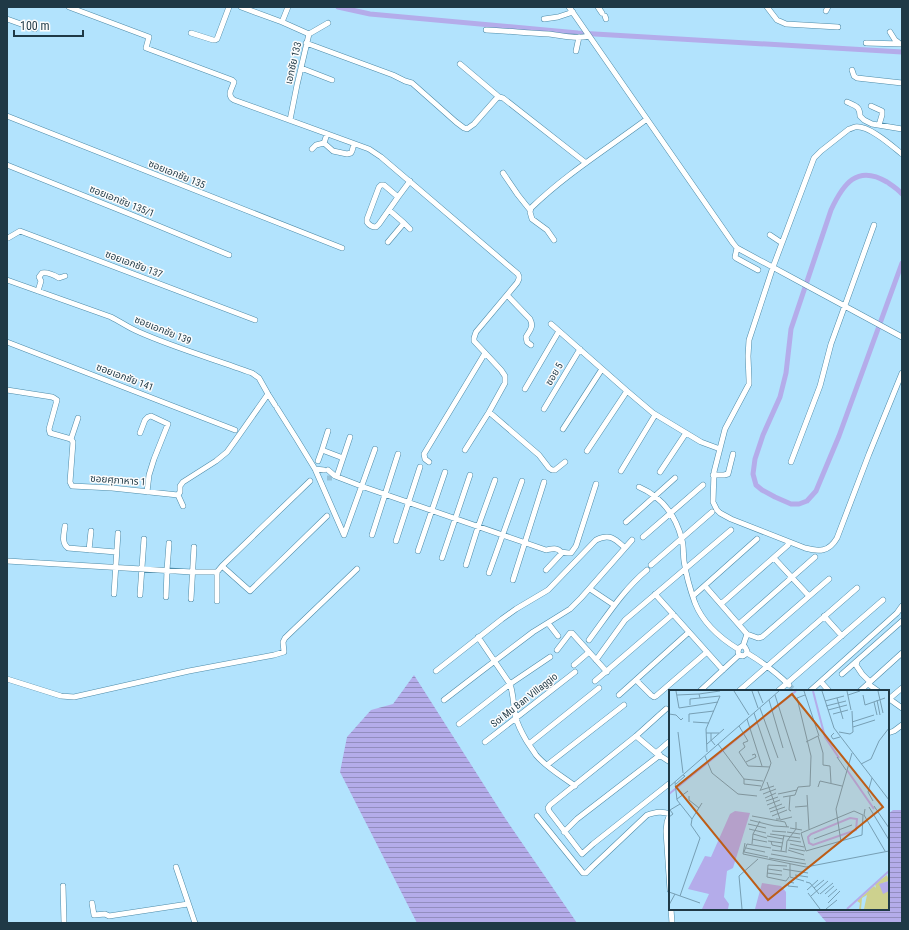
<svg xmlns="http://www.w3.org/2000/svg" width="909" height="930" font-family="'Roboto Condensed','Noto Sans Thai',sans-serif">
<defs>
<pattern id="water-rules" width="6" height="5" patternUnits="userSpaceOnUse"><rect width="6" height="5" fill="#b4acea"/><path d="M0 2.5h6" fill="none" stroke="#928dbf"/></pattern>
</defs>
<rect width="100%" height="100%" fill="#b2e3fd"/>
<path fill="url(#water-rules)" d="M414,675L505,818L577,923H417L340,772L347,737L371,710L393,704Z
M893,810H902V923H827L815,909H888V814Z"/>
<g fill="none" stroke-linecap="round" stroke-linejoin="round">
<path stroke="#b4acea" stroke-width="5" d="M338,7L370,14L578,33L902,52
M902,194C898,189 893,186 887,182C857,164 843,184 831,210L791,329L786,373L780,397L763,435L755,459L753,474L756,485L762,490L775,497L791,504H799L807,501L816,491L839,436L902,263"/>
<path stroke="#95c1d8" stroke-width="5" stroke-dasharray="5 2.5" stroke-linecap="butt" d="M327,478H332
M789,685L795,691"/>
<defs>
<path id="minor" d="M69,7L149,37L146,48L232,80L234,82C232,89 226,95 234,100L369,149L381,157L518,274C520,278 519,279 517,283L476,332L474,338V341L501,370L505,376V383L489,412L465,450
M241,7L282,22L309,34
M569,7L733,243L737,248L802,283L902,337
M598,7L602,13
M767,7L777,20L786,24L838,27
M826,11L828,7
M605,16L606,19
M7,19L35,29
M544,19L558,17L573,12
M282,22L288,7
M486,30C507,31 528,33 549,34C562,36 576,39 589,36
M890,32L895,40L899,43
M191,33L213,40H215L217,39L229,7
M309,34L328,23
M306,43L393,75L405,81L412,83L456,122L464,128L467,129L474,124L496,99L499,97L503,98L586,163
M866,43L902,44
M576,51L579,37
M460,64L499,97
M301,68L332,80
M852,70L854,76L857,78L902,83
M847,102C855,106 860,106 860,116L864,120L872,124L902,129
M871,106L882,111V115L879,125
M7,116L342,248
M290,120L297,85L309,34
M327,134L324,143L333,151L347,154L351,153L352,151L354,144
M312,149L316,145L324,143
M902,154C892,146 869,125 855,127C854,127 851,129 849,129L821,151L814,158L773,267L749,340L748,356L749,380V384L725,429L714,472L713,502L717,510L720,513L731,519L805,548C819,552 829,552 837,538L869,454L902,373
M7,165L132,215L229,255
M503,173L518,195L530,210
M398,197L384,185H381L379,187L367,219V222C369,225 371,227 376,227L379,224L398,197L410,181
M404,223L410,229
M770,235L782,243
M7,237L8,238L20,231L255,320
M554,240L547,230L532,219L530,212L531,208C566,174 608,148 647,119
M388,242L404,223L389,210
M737,248L735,257L736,258L758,270
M7,280L111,317C121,322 129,328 139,332C175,348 214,359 252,373L259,378L268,394L275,405
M38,291L41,281L39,277L42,273C48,272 54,275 59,278L65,276
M507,295L530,319C534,327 530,330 526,337L527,342L531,345
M551,324L627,391L653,413L701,442L720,449
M7,342L235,430
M525,389L559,331
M7,390L52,397L54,398L57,400L49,429L50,433L71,439L73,442L70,482L72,486L112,488L178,495
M277,408L296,438L315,469L344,535
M544,409L580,349
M489,412L539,455L549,468L552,470H555L565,462
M563,429L602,369
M328,431L322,450L343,458
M140,433L145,420L148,417L151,416L168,424L154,459L149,475L147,492
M71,439L78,418
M587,451L627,391
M318,461L322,450
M429,462L425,459L424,454L485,353
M791,462L820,386L831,344L874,225
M315,469L324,470
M328,470L335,476L361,486L546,550C551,549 557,547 561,552V554L546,570
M621,471L655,415
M660,472L686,433
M713,475H724L728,474L733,454
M337,476L350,437
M310,481L222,566L250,591L327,516
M639,487C662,497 676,516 682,540C684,547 683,554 684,561C686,575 690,589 695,603C703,623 720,638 738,649
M178,495L180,492V486L183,482L216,461L227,452L235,441L268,394
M178,495L183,506
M626,522L675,478
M65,526C64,534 61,543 68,548L116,552
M344,535L375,449
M372,535L398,454
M643,537L703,485
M396,541L420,467
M89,550L91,531
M418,551L445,472
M561,552L568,553H571L576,546L596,484
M442,558L470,475
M774,558L809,596
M7,561L192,572H217L222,566
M466,565L478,527L495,480
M651,565L712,512
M489,573L522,481
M513,580L544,482
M705,586L747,634L743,646
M590,589L614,605
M114,594L118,533
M655,594L723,670
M140,595L144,539
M693,596L757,539
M166,597L167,570L169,543
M191,599L194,547
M217,601V572
M721,604L788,545
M824,616L842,636
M548,623L558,636
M739,624L815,557
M747,634L758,638L762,637L829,579
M478,637L510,684C514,695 513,707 516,718C518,726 522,733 526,740C529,745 533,750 536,755C547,768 562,776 575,786
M589,640C607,616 623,590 647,570
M557,650L570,633H572L607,672
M747,653C762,662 776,672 789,685
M596,660L625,620L731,530
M857,662L856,665L862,674L870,682
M574,665L589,652
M436,671L502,619L516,609L548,590L596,540C610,533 615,539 625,548
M842,674L902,621
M7,679L61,696L74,697L189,671L274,655L284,652L283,642L285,638L357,569
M636,680L651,695L654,697L656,696L707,652
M595,681L673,614
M821,682L829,691
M868,684L878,691
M700,691L739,655L743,656L746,654L747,651L745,647L742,646L739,648L738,652L739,655
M739,691L857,588
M778,691L883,600
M810,691L897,613L902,606
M860,691L902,653
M619,695L689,632
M888,698L902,708
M889,699L902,688
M444,700L479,673L533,632L570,609L581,598L632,540
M666,709L636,736L550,805L548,808L549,811L582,854L593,844L670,783
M459,724L510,684L550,657
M888,733L894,731L902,725
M636,736L656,753L670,762
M485,742L575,672
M529,744L599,688
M656,753L670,741
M547,765L624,705
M670,814L667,822L666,831L670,890
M537,816L583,873H586L592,867L647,815C656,812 662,811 670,814
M564,832L577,819L660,755
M176,867L195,923
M63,886L64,923
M92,903L94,915L105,914L109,916L188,904
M671,909L672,923"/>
</defs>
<use href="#minor" stroke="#4d8ba8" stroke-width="6"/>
<use href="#minor" stroke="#fff" stroke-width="5"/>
</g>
<g text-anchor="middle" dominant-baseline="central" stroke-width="3" stroke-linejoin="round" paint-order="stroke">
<g font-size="10" fill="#1f3946" stroke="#fcfcfc">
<text transform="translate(293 63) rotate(-77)">เอกชัย 133</text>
<text transform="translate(177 174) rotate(22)">ซอยเอกชัย 135</text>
<text transform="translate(122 201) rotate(22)">ซอยเอกชัย 135/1</text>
<text transform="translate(134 264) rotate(21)">ซอยเอกชัย 137</text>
<text transform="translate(163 330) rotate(22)">ซอยเอกชัย 139</text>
<text transform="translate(554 374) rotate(-59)">ซอย 5</text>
<text transform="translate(125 377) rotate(21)">ซอยเอกชัย 141</text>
<text transform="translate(118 480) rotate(4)">ซอยศุภาหาร 1</text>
<text transform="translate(524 700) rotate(-38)">Soi Mu Ban Villaggio</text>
</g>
</g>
<g transform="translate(669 690)">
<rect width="220" height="220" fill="#b2e3fd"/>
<path d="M218,185L220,191L214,193L219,201L220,194V219H195L198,205L193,208L192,219H190L191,213L188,211L205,196L207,198L206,194Z" fill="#cdd18e"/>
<path d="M66,121L81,123L64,178L58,181L55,207L60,214L59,219H33L40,204L19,199L36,166L42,167L61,124ZM220,191V201L214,204L210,194ZM93,193L112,196L117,202V219H86Z" fill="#b4acea"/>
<path fill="none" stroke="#b4acea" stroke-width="2" d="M144,1L156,47L170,68M178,80L205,119M0,104L127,1M181,128L188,129L187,140L144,155L140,153L139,147L142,144ZM178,219L220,181"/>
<path fill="none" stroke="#779fb4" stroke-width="1" d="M7,1L10,18L49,12M65,1L80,25M83,1L89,18M89,1L94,13M135,1L150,46M153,1L165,38L220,110M178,1L182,20M209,1L214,23M8,5L30,4M106,5L127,71M179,5L191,1M194,5L196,15L216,8M31,8L30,4L51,1M168,8L174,29M100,10L114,58M208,10L211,25M156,11L175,6M205,12L208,25M21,15V9L51,6L37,39L38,62M157,16L177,11M91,18L109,68M159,20L178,15M85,23L102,73L100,79M0,24L7,25L12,30L14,28M164,24L179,20M78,29L93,76M20,32V24L45,21M24,32L40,33M183,32L205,25M70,36L79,51L74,53L76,57L70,62L79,76M184,37L206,30M9,42L14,83M170,42L181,44L184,42L183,21M37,43H50M42,43V50L46,55M165,43L162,46L164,49L171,47M149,46L154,63V75L161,76L162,93M137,52L149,46M38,54L55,39M49,54L75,89M36,66L43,83L69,104L88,106M168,67L177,80M77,72L87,67L86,64L83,65M192,74L202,69L210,51L220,38M79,76L101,77M203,88L199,102L204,111M6,92L8,110L23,129L22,135L31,148L11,206M98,92L111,129H107M7,94L16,86L14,85M92,96L75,94V89L94,91M0,97L110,1M149,97L151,91L173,96M92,100L105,96M91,101L100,79M94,104L107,99M109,104L128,100M138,105L140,139M20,106V110L30,118M121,106L120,120L122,121M114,107L126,105L129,97L141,96L142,66L128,8L136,5M96,108L107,103M8,109L19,101M97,111L109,107M98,115L111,110M205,116L220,138M126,117L138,116M200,117L220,150M100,119L113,114M196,119L195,125L216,161M185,121L194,125L193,145L137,161L132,143ZM101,122L116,117M83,126L116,132L118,137M103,126L118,120M0,127L4,124L1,120L11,114M23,129L33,113M81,130L105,136L120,137M111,130L123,127M79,134L97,138M121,138L133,140M80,139L97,143M103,141L117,142M118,142L131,144M84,144L98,148M101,144L131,148M98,146L114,149M83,149L98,152M145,149L183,135M119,150L132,152M99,151L114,153M102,151L103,155L113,157M172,152L167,119L183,63M76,153L74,164L137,177L220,161M83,154L84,144L91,131M121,154L135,157M77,158L96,162M120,158L136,161M103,160L118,162M119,160L135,165M112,161L115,145M117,161L118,151L127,139V132M102,164L136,170M99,167L75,162L78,154L102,158M100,168L137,174M121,174V187L135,191M118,176L99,175L98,187L117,191L120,187M99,179L113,181M114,179L139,183M98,183L113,185M126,185L139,187M137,192L141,193L150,204M125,193L120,192L119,196L129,197M145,198L155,190M138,200L149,190M0,202L31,213M139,203L151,219M151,204L164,193M156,204L165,196M142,206L159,191M159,207L168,199M159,213L171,201M0,215L6,204M73,219L70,186L89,169M157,219L168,210"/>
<path fill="#bd5d17" fill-opacity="0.15" stroke="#bd5d17" stroke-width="2" d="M123,4L214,117L99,210L7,97Z"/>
<rect width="220" height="220" fill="none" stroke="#1f3946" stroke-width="2"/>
</g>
<rect width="909" height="930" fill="none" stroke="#1f3946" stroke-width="16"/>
<path d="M14 30v6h69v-6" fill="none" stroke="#1f3946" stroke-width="2"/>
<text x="20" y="30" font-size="12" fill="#1f3946" stroke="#fcfcfc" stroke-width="3" paint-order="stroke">100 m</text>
</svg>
